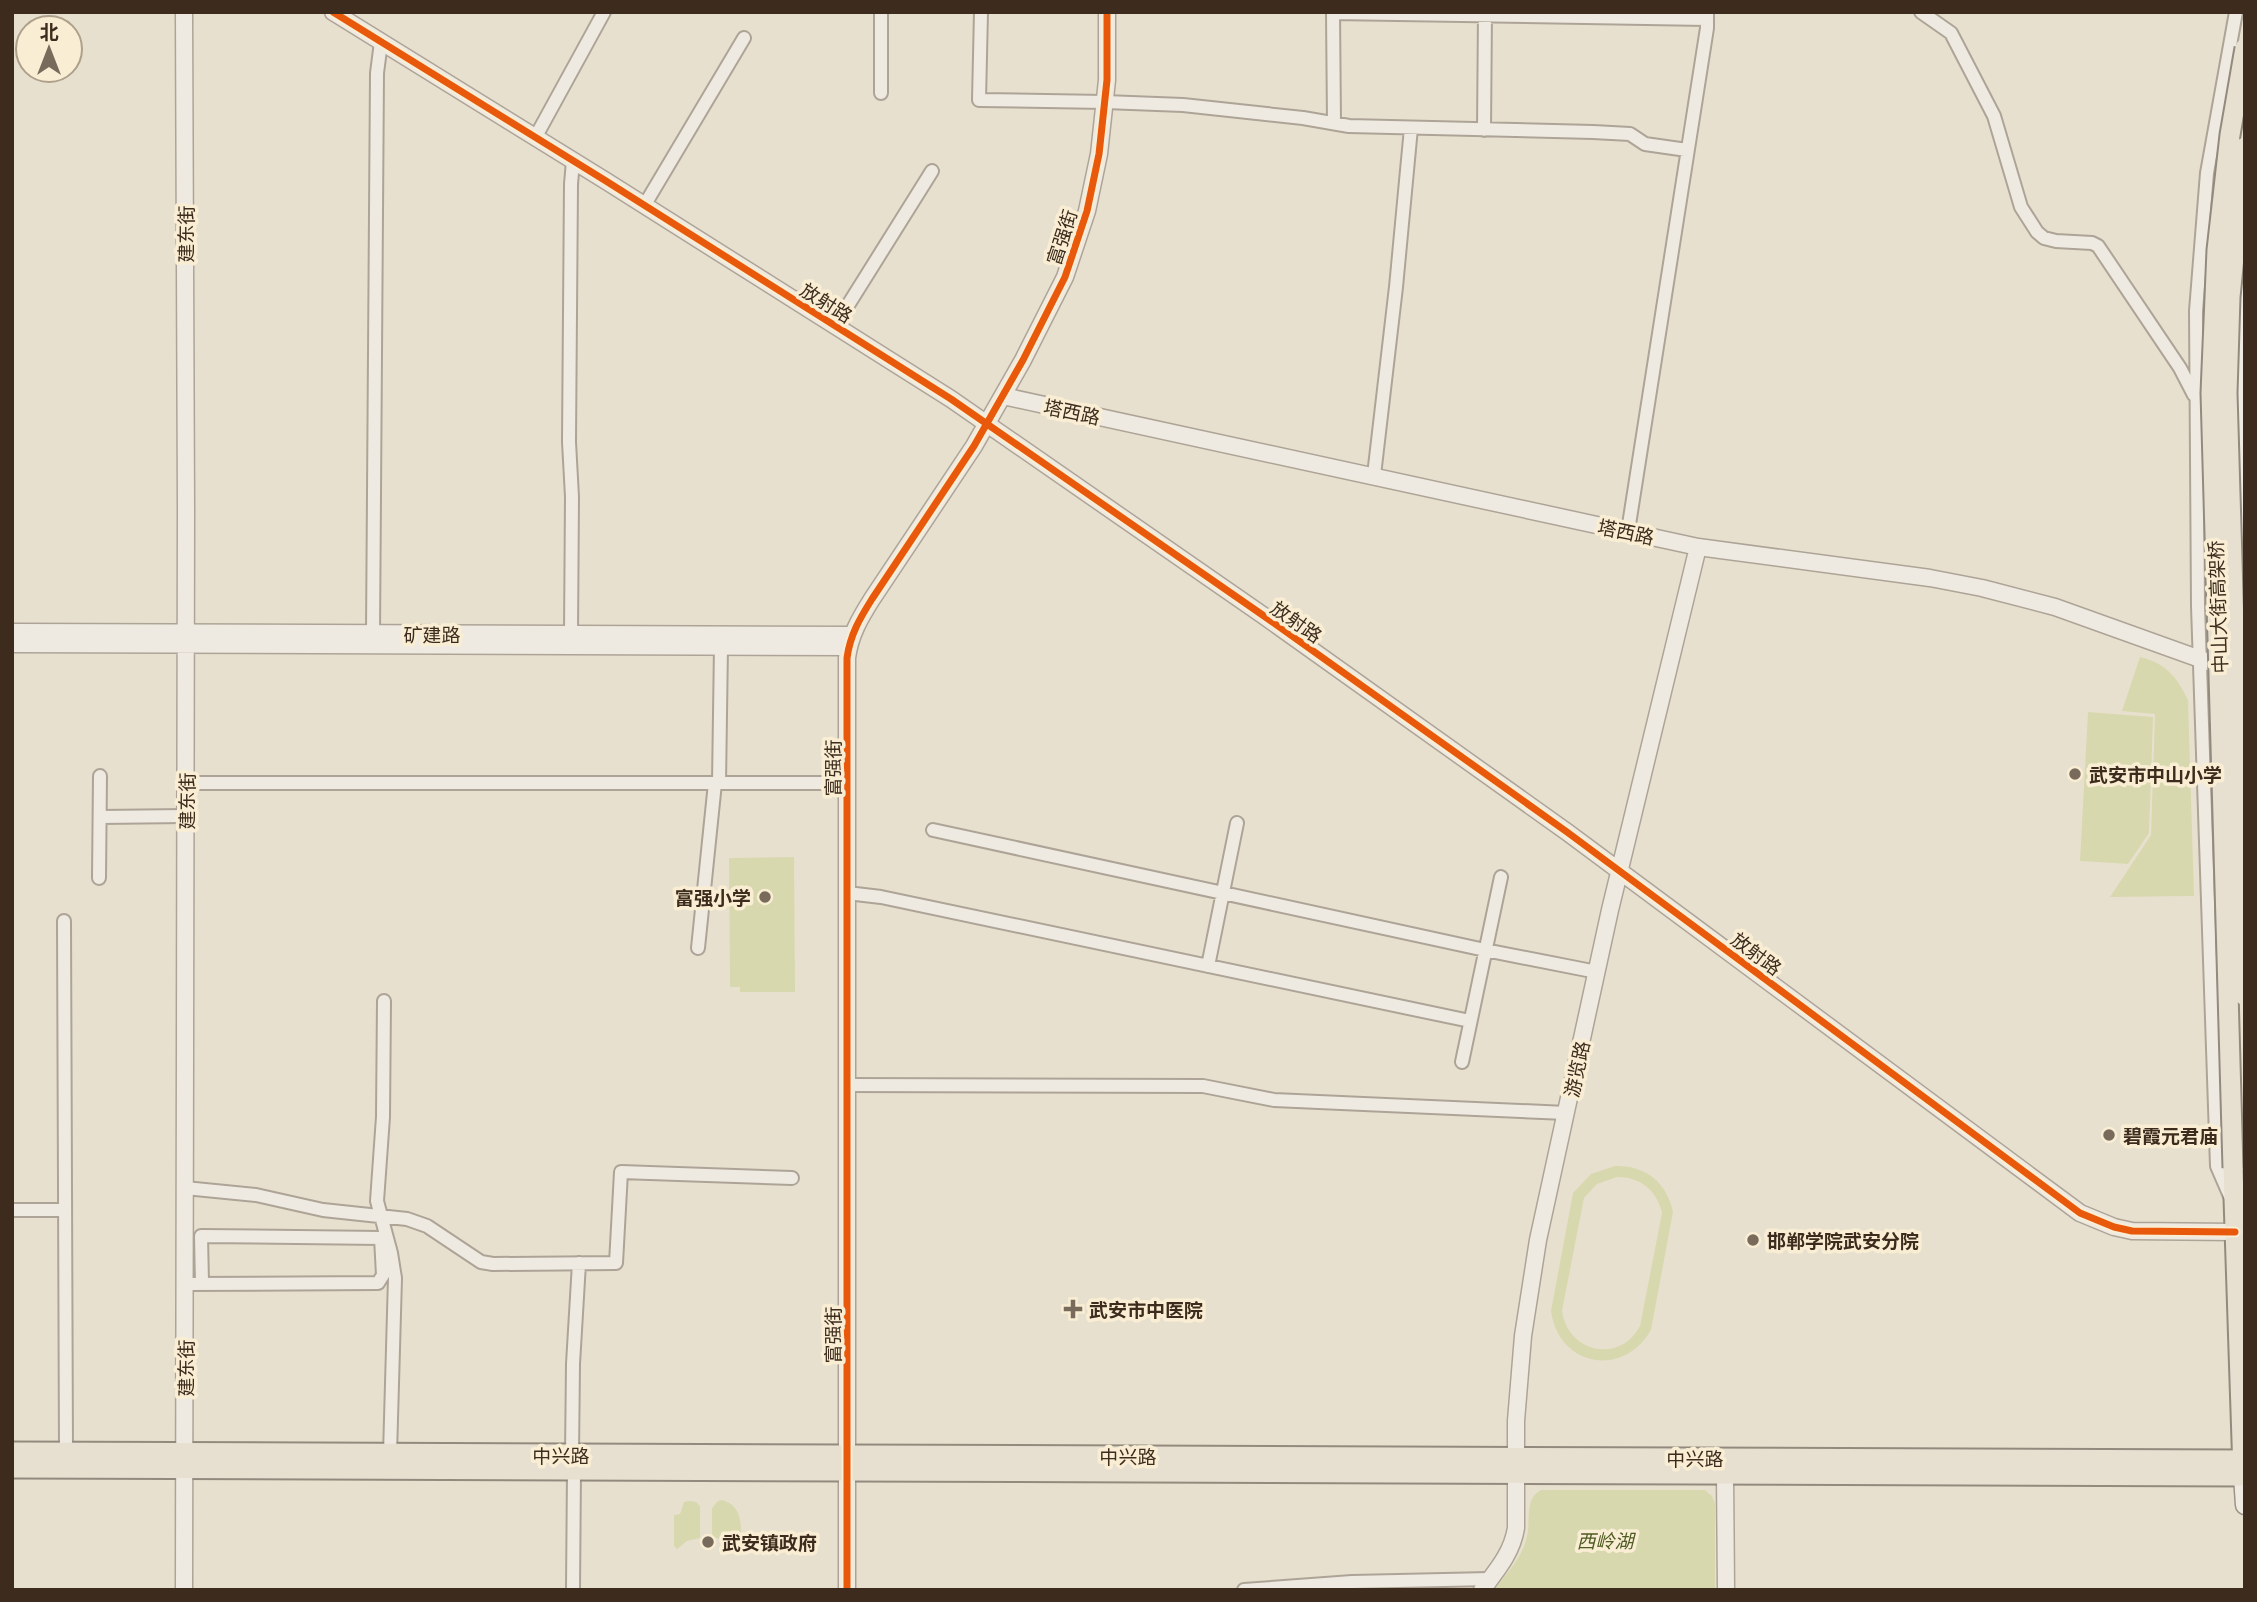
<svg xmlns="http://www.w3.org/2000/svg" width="2257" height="1602" font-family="'Playfair Display','Noto Sans SC',serif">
<rect width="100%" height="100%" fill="#e8e0ce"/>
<path fill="#d8d8af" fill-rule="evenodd" d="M2140,657C2166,663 2177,677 2188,700L2194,896L2110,897L2151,835L2155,714L2122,711Z
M2088,712L2153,717L2149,833L2128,864L2080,861Z
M794,857L795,992H740V987H730L729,858Z
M1615,1166C1646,1165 1667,1183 1673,1212L1651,1330C1623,1379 1558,1366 1551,1311L1573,1193L1591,1174ZM1617,1177C1640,1177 1657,1190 1662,1213L1640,1326C1620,1364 1568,1353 1562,1311L1584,1198L1597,1184Z
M1541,1490H1705L1712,1496L1715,1503V1590H1494C1506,1574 1523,1557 1527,1536C1531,1519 1524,1499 1541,1490Z
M722,1500C744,1506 741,1528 741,1546L739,1549L733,1547L726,1541L714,1537L712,1534V1508L718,1501Z
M690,1501L696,1502L700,1506V1538L687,1541L677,1549L674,1546V1515L680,1514L684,1502Z"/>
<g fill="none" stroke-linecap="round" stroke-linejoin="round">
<defs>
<path id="minor" d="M981,12L979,100L1105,102L1183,105L1303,118L1349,126L1593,132L1630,134L1645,144L1687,150
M1333,12L1334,123
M1921,12L1951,33L1994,116L2021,207L2037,232L2044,238L2056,241L2092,243L2098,246L2180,368L2194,395
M1333,13L1707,19
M881,93V12
M1484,130L1485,12
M535,138L604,12
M644,206L744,38
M2245,252L2241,312V496L2245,650
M835,326L932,171
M1374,475L1396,287L1411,128
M1628,531L1707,28V12
M373,634L377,73L381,42
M571,634L572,497L569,442L571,184L573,161
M186,783H847
M719,783L721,646
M100,817L186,816
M933,830L1485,950L1597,972
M99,878L100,776
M847,893L881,897L1470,1021
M64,921L66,1453
M698,948L715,783
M1208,966L1237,823
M384,1001L383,1117L377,1201L391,1253L395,1278L390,1454
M1462,1062L1501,877
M848,1085L1203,1086L1274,1100L1566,1113
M185,1188L256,1195L323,1210L407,1219L427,1226L481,1262L493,1264L616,1263L621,1172L792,1178
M2230,1196L2217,1166L2198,606L2196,311L2207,173L2236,12
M12,1210H65
M185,1284L378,1283L383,1275L381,1238L201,1236L202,1283
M572,1455L573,1364L579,1263
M573,1590L574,1471
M1244,1590L1352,1582L1490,1579"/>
<path id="tertiary" d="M333,12L606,181L951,399L1264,616L1567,832L2080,1213L2114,1227L2132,1231L2235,1232
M1003,396L1698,547L1930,578L1982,588L2055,607L2228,669
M12,632L852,635
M12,644L849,647
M1725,1474L1726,1590
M184,1590L186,510L184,12
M847,1590V658C850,635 860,618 872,599L974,446L1023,360L1065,277L1087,211L1099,154L1107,80V12
M1482,1590C1497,1570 1512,1553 1516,1528V1421L1523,1336L1538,1240L1610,910L1698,547"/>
<path id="secondary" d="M2243,1476L2245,1505"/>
<path id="primary" d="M2233,1168L2243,1471
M12,1452L2245,1460
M12,1468L2245,1476"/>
</defs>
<use href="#minor" stroke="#ada497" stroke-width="16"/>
<use href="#tertiary" stroke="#ada497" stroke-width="19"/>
<use href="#secondary" stroke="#9d9486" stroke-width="21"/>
<use href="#primary" stroke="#938a7e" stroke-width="23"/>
<use href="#minor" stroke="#efeae1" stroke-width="12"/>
<use href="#tertiary" stroke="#efeae1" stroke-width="16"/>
<use href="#secondary" stroke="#efeae1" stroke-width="18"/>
<use href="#primary" stroke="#e7e0d1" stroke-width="19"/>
<defs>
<path id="primary-bridge" d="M2245,147L2230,297L2227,393L2245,996
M2233,1168L2211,393L2217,250L2230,135L2245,48"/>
</defs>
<use href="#primary-bridge" stroke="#938a7e" stroke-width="23" stroke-linecap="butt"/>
<use href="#primary-bridge" stroke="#e7e0d1" stroke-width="19"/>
<defs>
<path id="cycleway" d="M333,12L606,181L951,399L1264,616L1567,832L2080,1213L2114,1227L2132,1231L2235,1232
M847,1590V658C850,635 860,618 872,599L974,446L1023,360L1065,277L1087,211L1099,154L1107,80V12"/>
</defs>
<use href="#cycleway" stroke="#f9eed4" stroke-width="11"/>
<use href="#cycleway" stroke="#e8590c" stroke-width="7"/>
</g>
<g fill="#796b5b" stroke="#f9eed4" stroke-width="2.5">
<circle cx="2075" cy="774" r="7"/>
<circle cx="765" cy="897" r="7"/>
<circle cx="2109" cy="1135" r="7"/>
<circle cx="1753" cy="1240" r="7"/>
<path d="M1069.5 1298.5h7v7h7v7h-7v7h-7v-7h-7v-7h7z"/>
<circle cx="708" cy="1542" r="7"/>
</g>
<g text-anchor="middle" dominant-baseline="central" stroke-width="7" stroke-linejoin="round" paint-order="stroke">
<g font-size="19" fill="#3d2c1d" stroke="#f9eed4">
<text transform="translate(185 234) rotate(-90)">建东街</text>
<text transform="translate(1061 237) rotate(-72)">富强街</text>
<text transform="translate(827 302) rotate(32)">放射路</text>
<text transform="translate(1072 411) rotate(12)">塔西路</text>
<text transform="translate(1626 531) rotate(12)">塔西路</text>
<text transform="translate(2217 607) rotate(-92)">中山大街高架桥</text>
<text transform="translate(1297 621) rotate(35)">放射路</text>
<text x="432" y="634">矿建路</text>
<text transform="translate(832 768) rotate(-90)">富强街</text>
<text transform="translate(186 801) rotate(-90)">建东街</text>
<text transform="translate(1757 953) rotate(37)">放射路</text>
<text transform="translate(1576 1069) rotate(-78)">游览路</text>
<text transform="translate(832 1335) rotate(-90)">富强街</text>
<text transform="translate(185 1368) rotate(-90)">建东街</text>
<text x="561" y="1455">中兴路</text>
<text x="1128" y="1456">中兴路</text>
<text x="1695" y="1458">中兴路</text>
</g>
<g font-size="19" font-weight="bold" fill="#3d2c1d" stroke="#f9eed4" text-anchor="start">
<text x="2089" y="774">武安市中山小学</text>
<text x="751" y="897" text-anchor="end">富强小学</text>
<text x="2123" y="1135">碧霞元君庙</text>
<text x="1767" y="1240">邯郸学院武安分院</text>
<text x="1089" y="1309">武安市中医院</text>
<text x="722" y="1542">武安镇政府</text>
</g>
<g font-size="19" font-style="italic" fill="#4e5b22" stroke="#f9eed4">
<text x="1605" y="1540">西岭湖</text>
</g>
</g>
<rect width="2257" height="1602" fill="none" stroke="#3d2c1d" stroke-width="28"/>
<g transform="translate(49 49)"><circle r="33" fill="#f9eed4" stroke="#aea08b" stroke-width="2"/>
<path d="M0-5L12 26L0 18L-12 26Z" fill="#796b5b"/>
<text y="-10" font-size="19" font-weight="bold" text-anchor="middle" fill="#3d2c1d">北</text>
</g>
</svg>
